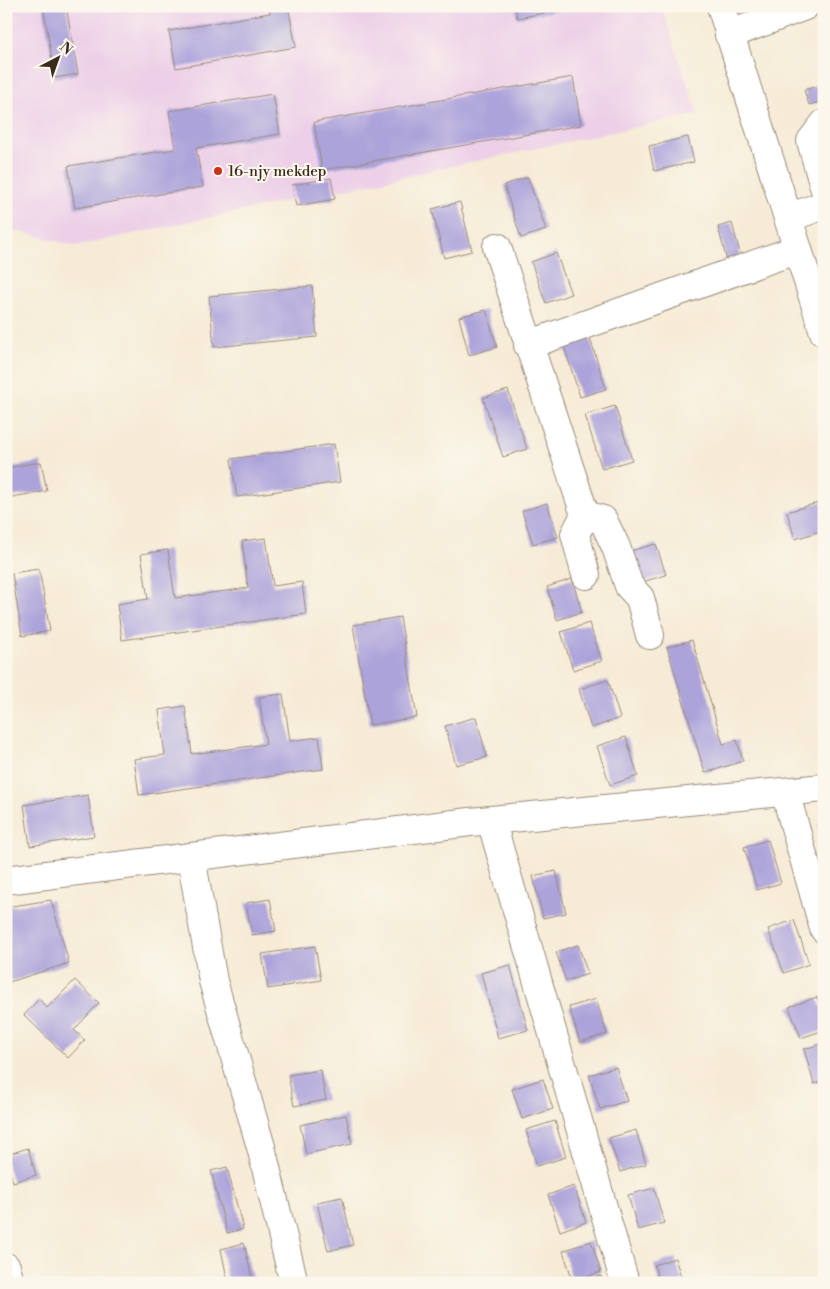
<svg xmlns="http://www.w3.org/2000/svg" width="830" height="1289" font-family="'Libre Bodoni',serif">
<rect width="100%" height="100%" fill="#fbf7ec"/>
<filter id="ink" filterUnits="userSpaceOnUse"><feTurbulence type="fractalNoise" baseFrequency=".02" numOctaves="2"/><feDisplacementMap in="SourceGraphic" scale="10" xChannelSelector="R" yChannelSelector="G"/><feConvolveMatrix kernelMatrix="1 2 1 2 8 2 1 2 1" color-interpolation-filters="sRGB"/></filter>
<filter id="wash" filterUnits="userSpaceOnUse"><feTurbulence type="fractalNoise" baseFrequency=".0096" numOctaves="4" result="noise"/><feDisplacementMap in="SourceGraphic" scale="20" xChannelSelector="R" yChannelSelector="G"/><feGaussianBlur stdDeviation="1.12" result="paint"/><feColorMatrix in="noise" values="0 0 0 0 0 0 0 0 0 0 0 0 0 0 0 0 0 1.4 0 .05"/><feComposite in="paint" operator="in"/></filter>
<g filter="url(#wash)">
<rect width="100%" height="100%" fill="#f6ebd6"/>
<path fill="#edd0e8" d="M6,6H661L698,114L76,246L6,228Z"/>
<g id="blocks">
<path fill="#aca3da" d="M43,6H66L78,74L55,78Z
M268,6H288L296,47L176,68L169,31L270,13Z
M515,6H576V7L517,18Z
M573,77L581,125L322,170L314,122Z
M824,84V101L809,105L804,90Z
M273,94L280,134L196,148L203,187L75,208L68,166L175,149L169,111Z
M688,137L694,162L654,171L649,146Z
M528,177L546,230L521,238L504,185Z
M331,178L335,199L296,206L292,185Z
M460,202L472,251L444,258L432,209Z
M732,223L741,257L727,261L718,227Z
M556,253L571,294L546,303L531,262Z
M312,286L317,337L214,347L209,296Z
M486,310L497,347L469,355L459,317Z
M590,338L606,389L580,397L564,346Z
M508,390L527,449L503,457L483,398Z
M615,406L632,460L602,469L585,415Z
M334,444L340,482L237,497L231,459Z
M41,462L47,491L6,498V468Z
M824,501V530L795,539L787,512Z
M547,503L558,537L533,544L522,511Z
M266,538L273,586L302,582L306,614L122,640L117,604L148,599L141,554L168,550L175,598L248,588L242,541Z
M656,544L666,575L639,583L630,551Z
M39,569L50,631L22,636L12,573Z
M572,579L582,612L557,620L547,587Z
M400,617L417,717L370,725L353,625Z
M589,623L602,661L573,670L561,632Z
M692,640L723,744L737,740L743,761L705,773L667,647Z
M608,680L620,718L591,728L579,689Z
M283,694L290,741L319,737L323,769L139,795L134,759L165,755L159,710L185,706L192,754L266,744L259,697Z
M476,717L487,757L456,765L445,726Z
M626,737L638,776L610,785L597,746Z
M88,795L94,836L30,846L24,805Z
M824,822V843H823L818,824Z
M768,840L781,883L757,890L744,847Z
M556,871L566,913L543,918L533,876Z
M270,899L276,931L252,935L246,903Z
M51,900L69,963L6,983V907Z
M794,920L809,964L784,973L768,929Z
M578,945L588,974L566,981L556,952Z
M315,946L321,980L268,989L262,954Z
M510,965L528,1030L498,1038L481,973Z
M75,980L99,1003L74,1030L85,1040L68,1058L24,1015L39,999L47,1008Z
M817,997L824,1014V1030L801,1038L789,1007Z
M596,999L607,1034L580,1042L569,1007Z
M824,1043V1081L814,1084L804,1049Z
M616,1067L627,1101L600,1109L589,1075Z
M320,1070L326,1100L294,1106L288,1075Z
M543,1079L553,1109L522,1119L512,1089Z
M346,1115L352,1144L306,1154L300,1125Z
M555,1121L566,1157L537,1166L526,1130Z
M636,1130L646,1164L620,1172L609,1138Z
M28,1148L36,1175L13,1182L6,1161V1155Z
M227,1167L243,1229L227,1233L211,1171Z
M574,1186L586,1222L560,1231L548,1195Z
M654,1188L664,1223L638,1230L628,1195Z
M342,1197L353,1245L328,1251L317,1202Z
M591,1241L601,1272L573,1281L563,1251Z
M244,1243L253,1283H228L221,1249Z
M675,1258L683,1283H659L654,1265Z
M601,1276L603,1283H580V1282Z"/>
</g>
</g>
<g filter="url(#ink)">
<use href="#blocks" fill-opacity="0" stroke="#988a7a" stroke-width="1"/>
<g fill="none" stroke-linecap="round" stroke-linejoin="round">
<defs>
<path id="minor" d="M721,6L824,332
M729,35L805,6
M824,124L811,141L824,187
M788,218L824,205
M497,247L585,515L575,534L586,575
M528,345L798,249
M585,515L603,520L616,547L629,586L640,598L650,635
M785,792L824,929
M491,820L625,1283
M191,857L213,981L261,1147L294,1283
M6,880L470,822L824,788
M6,1267L10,1283"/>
</defs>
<use href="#minor" stroke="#988a7a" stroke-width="30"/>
<use href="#minor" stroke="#fff" stroke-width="28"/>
</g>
</g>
<circle fill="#c8321e" stroke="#fbf7ec" stroke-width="2" cx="218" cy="171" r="5"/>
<g text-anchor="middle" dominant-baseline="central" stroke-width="4" stroke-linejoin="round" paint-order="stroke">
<g font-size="15" fill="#3b2a1e" stroke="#fbf7ec" text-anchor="start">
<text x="228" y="171">16-njy mekdep</text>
</g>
</g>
<rect width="830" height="1289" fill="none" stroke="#fbf7ec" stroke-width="25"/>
<g transform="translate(58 58) rotate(41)" stroke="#fbf7ec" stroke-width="4" paint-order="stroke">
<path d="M0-4L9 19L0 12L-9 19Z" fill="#3b2a1e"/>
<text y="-8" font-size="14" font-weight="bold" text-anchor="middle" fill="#3b2a1e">N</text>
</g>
</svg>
